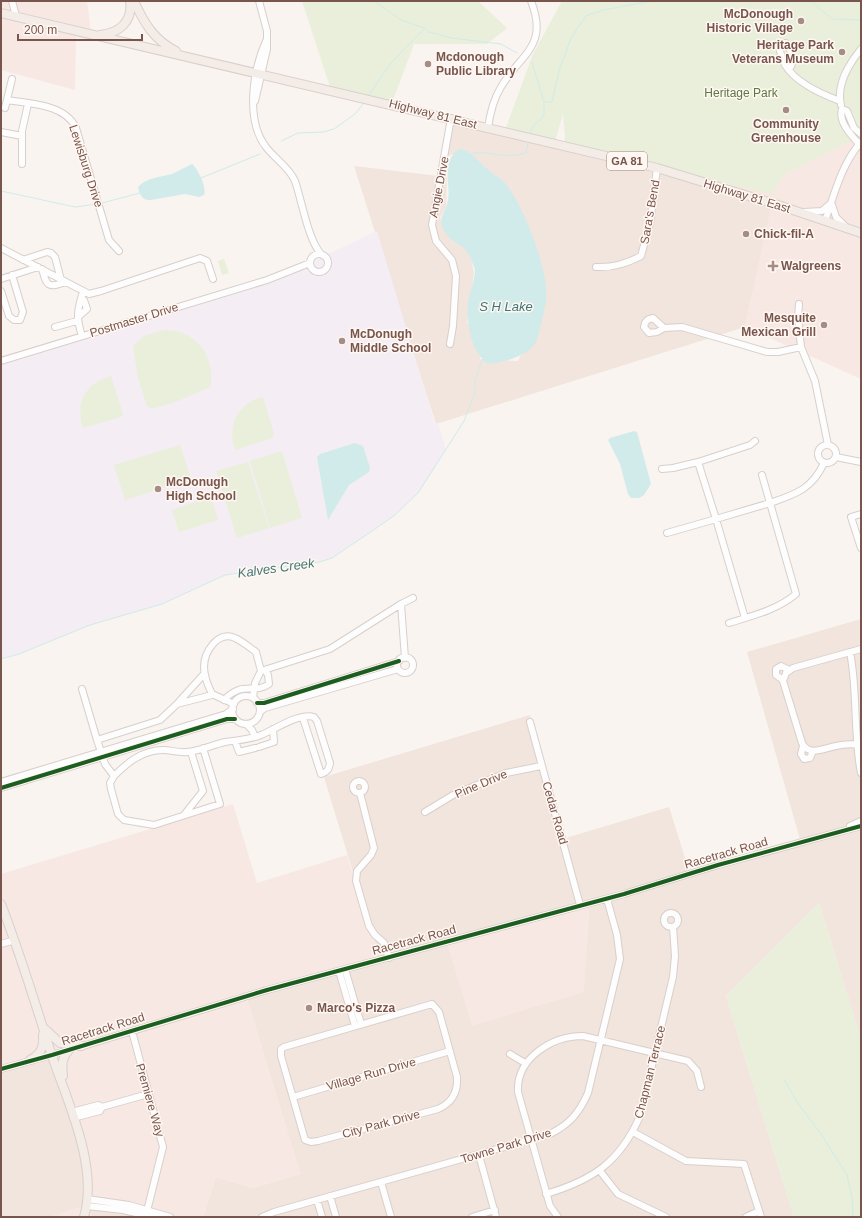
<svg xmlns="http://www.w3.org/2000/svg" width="862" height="1218" font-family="Helvetica,sans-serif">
<rect width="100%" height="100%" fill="#f9f4ef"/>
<path fill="#f1e5dd" d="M453,123L773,202L745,327L436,424L354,166L447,177L446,207L440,218L451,237L469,250L474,273L467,323L486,331L480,359L518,361L545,304L494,176L465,151L447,156Z
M861,619V1039L819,903L726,996L794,1217H203L216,1177L253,1188L300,1174L247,999L380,961L324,777L530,715L566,838L669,807L690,874L801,843L747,652Z
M49,1055L76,1122L88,1205L108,1199L171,1217H92L88,1205L50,1217H1V1068Z"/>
<path fill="#f8e8e3" d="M1,1H87L92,40L76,37L75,90L1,70Z
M861,131V379L745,327L772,202L720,189Z
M233,804L257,883L347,855L380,962L247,999L301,1174L253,1188L216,1177L203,1217H171L108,1199L94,1203L59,1052L1,1068V874Z
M590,902L584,992L472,1026L447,943Z
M88,1205L92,1217H50Z"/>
<path fill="#f4edf4" d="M377,231L435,424L438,423L446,450L418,493L395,515L332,558L299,566L233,573L216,579L162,604L90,625L19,654L1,659V362L310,263Z"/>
<path fill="#e9efda" d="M302,1H478L507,28L487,44H414L390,108L332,93Z
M562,1H861V136L786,174L771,194L564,146L565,136L563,114L553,148L503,136L533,54Z
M224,259L229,273L222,275L218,261Z
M164,330C195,329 217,357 210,387L178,401L152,409L147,406L138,378L133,346L144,336Z
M111,376L123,414L121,417L83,428C75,402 85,384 111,376Z
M263,397L274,434L272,438L235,450C227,426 237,403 263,397Z
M180,445L191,479L125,500L114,465Z
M282,451L302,518L270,528L250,461Z
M248,462L269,528L237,538L216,471Z
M211,497L218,520L179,532L172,510Z
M819,903L861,1039V1217H794L726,996Z"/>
<path fill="#d0ebe9" d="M459,149C470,150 479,162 486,168C492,174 500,177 505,183C524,206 549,270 546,300C545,308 543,316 541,324C539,331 538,341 533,346C523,357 502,363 488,364C471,352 466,323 468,303C469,293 475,281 475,270C475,268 473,265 472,262C465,241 453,246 445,232C436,217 446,213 448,200C451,183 440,163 459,149Z
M192,164C198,169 207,187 204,195L199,197L185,194L151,200C143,201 140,195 138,188C143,178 162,177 172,174C179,171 185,167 192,164Z
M634,431L637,432L651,484L644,495L639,498H631L628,494L620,464L608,440L610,438Z
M355,443L363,446L370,468L369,472L349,485L328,520L317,457L320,454Z"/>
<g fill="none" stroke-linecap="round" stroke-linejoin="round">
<path stroke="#d0ebe9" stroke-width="1" d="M374,1L401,20L424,28L429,32L452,38L501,44L517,53
M811,1L832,19L860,20
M369,95L390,64L424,29
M544,102H552L559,71L571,38L586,16L603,10L652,1
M530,133L533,126L544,116V102L532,62
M281,141L298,133L323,132L334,129L355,114L364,103
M471,154C483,149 505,160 526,153L528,143
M201,178L260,154
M1,191L75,207L97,204
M102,203L140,193
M1,659L19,654L90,625L162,604L225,575L319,562L332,558L375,529L395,515L418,493L464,421L475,393V381L482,360
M784,1079L797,1102L821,1134L847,1175L852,1197L853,1217"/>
<defs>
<path id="minor" d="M12,1L16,16
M266,41C253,70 245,120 266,147C275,159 289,167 295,181C302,201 308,241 322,255
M789,69C796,62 791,50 786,43L778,44C780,51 782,59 785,65C796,83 821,94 840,101
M7,100C30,104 65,104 76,128L109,240L119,251
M255,101L267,49V31L259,1
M841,105C836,84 849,64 861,49
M5,108L12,79
M488,128C490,113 493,100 501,87C521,53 549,47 531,1
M1,132L22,136
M859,144C851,135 838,122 842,109L847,111L854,128L861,134
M22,164V131L28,104
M832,205L836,217L846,227
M804,212L822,211L830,204
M825,221C834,195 842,163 861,142
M1,248L89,294L101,291L200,258L207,261L213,279
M310 263a9 9 0 1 1 18 0a9 9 0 1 1-18 0Z
M23,260L47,252L51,253L55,257L61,280
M596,267C613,268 626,264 641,256L650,223L657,168
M42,269C47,287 48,288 66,282
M1,279L38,267
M1,291L9,316L14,320H20L23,312L12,275
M799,304L798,318L801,347L815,381L828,445
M78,317L87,309L84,300
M55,327L77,321
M664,328L657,332L649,333L644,327C645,321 647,319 653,318L664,328L682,327L767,352H778L801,347
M82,336C76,318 77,310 83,292
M450,344L453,326L456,276L452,260L436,241L432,225L451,118
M1,361L267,280L310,263
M818 454a9 9 0 1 1 18 0a9 9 0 1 1-18 0Z
M836,457L861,462
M662,469L673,468L698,462
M762,475L770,503C796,494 812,489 824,463
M861,514L851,517L861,548
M667,533L716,519L698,462L750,445L755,441
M401,604L413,598
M729,623C752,616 777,610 796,594L770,503L716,519L745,618
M861,649L793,668L786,673L783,681L802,743C809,757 824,748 836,746C844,744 853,744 861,745
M850,652C858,692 853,733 861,773
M397 665a8 8 0 1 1 16 0a8 8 0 1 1-16 0Z
M261,671L330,649L401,604L405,658
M204,674L177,704L212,695
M783,680L776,675V669L781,666L789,670
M82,689L97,740
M232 710a14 14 0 1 1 28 0a14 14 0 1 1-28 0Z
M224,700C243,680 253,695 269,684L268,675L265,670
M257,703H264L399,661
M177,704L160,720L97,740L105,764L114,776C127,763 142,750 163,750C171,750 178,753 187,752C200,751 212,745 225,742C237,740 249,740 261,735C274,730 300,712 314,717L317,721L330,763C329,770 327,772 321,774L303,718
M234,704L212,694C208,686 204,676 204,667C204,652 218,630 235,638C242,641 249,647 256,652L261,671L255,683L253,698
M260,712L265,708L398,669
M530,722L580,905
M246,724L252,730L255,737
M235,741L239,752L255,748
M803,746L801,754L804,759L810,758L813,751
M259,747L274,742L273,729
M114,776L110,783L111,789L118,814L124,820L154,825L220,804L203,748
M353 787a6 6 0 1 1 12 0a6 6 0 1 1-12 0Z
M1,782L226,714L233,709
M1,788L227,719H235
M360,793L374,848L371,855L357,871L356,881L369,926L375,935L384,943L389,958
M425,812L453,795L506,773L541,766
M184,815L203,791L191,752
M850,826L861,821
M664 920a7 7 0 1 1 14 0a7 7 0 1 1-14 0Z
M1,944L15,940
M345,969L361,1024
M339,971L355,1026
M432,1004L439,1012L457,1077C458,1092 452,1103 438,1109L318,1141L311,1142L305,1140L281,1056V1049L284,1047Z
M132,1031L163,1147L146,1215
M80,1047L267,990L624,894L718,865L861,826
M510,1054L525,1063
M1,1069L69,1050
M293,1097L450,1051
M72,1112L98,1105L102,1107
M73,1118L100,1111L102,1107L148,1094
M633,1132L686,1161L744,1164L761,1217
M479,1155L496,1217
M600,1171L618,1194L666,1217
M381,1182L391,1217
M546,1194C593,1180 620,1162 640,1116L673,977L675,956L673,927
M330,1196L336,1217
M87,1199L129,1205L170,1217
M317,1200L322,1217
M87,1206L123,1210L153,1217
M262,1217L274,1212L550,1134C570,1124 579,1113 588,1093L620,959L617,935L607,899
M472,1217L495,1210
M558,1217L550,1206L518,1092C516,1058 552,1036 583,1036L688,1061L697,1071L701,1087
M746,1217L759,1211"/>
<path id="major" d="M134,1C144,23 154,40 176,51
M1,13L657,168L775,204L861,233
M100,35C119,33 133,22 130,1
M1,904C20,953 35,1003 51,1053C67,1101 99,1166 84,1217
M46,1030L60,1043L82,1046
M30,1060C41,1054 44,1047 43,1035
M63,1076C62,1065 61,1059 69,1050"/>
</defs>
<use href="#minor" stroke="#d8cfcb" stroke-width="8"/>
<use href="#major" stroke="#dacfcc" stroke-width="10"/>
<use href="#minor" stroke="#fefdfd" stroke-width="6"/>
<use href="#major" stroke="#f3ece7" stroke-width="8"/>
<defs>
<path id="cycleway" d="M257,703H264L399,661
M1,788L227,719H235
M1,1069L52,1055L267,990L624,894L718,865L861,826"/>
</defs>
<use href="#cycleway" stroke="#fff7f2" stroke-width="6"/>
<use href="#cycleway" stroke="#1b5e20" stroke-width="4"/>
</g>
<g fill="#a58d86" stroke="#fff7f2" stroke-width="1.5">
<circle cx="801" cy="21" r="4"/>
<circle cx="842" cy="52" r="4"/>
<circle cx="428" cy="64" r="4"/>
<circle cx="786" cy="110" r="4"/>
<circle cx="746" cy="234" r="4"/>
<path d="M771 260h4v4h4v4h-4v4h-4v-4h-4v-4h4z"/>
<circle cx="824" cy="325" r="4"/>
<circle cx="342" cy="341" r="4"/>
<circle cx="158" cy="489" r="4"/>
<circle cx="309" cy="1008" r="4"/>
</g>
<g text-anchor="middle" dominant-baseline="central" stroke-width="3" stroke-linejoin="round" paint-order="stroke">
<rect fill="#fff7f2" stroke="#a0867e" stroke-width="1" x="607" y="152" width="40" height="18" rx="3"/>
<g font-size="11" font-weight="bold" fill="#78554d">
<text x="627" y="161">GA 81</text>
</g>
<g font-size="12" font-weight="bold" fill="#78554d" stroke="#fff7f2" text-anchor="start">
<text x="793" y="14" text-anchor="end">McDonough<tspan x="793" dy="14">Historic Village</tspan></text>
<text x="834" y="45" text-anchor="end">Heritage Park<tspan x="834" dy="14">Veterans Museum</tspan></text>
<text x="436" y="57">Mcdonough<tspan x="436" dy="14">Public Library</tspan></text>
<text x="786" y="124" text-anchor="middle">Community<tspan x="786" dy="14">Greenhouse</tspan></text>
<text x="754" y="234">Chick-fil-A</text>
<text x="781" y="266">Walgreens</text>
<text x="816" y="318" text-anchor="end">Mesquite<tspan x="816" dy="14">Mexican Grill</tspan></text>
<text x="350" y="334">McDonugh<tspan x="350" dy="14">Middle School</tspan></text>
<text x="166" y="482">McDonugh<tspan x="166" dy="14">High School</tspan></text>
<text x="317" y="1008">Marco's Pizza</text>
</g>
<g font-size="12" fill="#5b7842" stroke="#fff7f2">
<text x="741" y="93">Heritage Park</text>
</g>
<g font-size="12" fill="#78554d" stroke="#fff7f2">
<text transform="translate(433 114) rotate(14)">Highway 81 East</text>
<text transform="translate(86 166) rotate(72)">Lewisburg Drive</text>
<text transform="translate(439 187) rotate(-79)">Angie Drive</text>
<text transform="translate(747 196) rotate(17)">Highway 81 East</text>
<text transform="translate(650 212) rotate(-80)">Sara's Bend</text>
<text transform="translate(134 320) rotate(-17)">Postmaster Drive</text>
<text transform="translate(481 784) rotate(-23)">Pine Drive</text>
<text transform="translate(555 813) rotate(74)">Cedar Road</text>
<text transform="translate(726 853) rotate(-16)">Racetrack Road</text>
<text transform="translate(414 940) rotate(-15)">Racetrack Road</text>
<text transform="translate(103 1029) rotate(-17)">Racetrack Road</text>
<text transform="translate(650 1072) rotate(-76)">Chapman Terrace</text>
<text transform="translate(371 1074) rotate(-16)">Village Run Drive</text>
<text transform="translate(150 1100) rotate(74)">Premiere Way</text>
<text transform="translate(381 1124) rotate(-15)">City Park Drive</text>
<text transform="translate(506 1146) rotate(-17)">Towne Park Drive</text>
</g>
<g font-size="13" font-style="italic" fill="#3d7675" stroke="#fff7f2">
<text x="506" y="306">S H Lake</text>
<text transform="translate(276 568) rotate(-8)">Kalves Creek</text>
</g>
</g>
<rect width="862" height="1218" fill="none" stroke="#78554d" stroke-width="4"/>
<path d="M18 34v6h124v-6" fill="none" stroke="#78554d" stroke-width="2"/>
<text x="24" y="34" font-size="12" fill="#78554d" stroke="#fff7f2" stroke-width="3" paint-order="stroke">200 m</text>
</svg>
